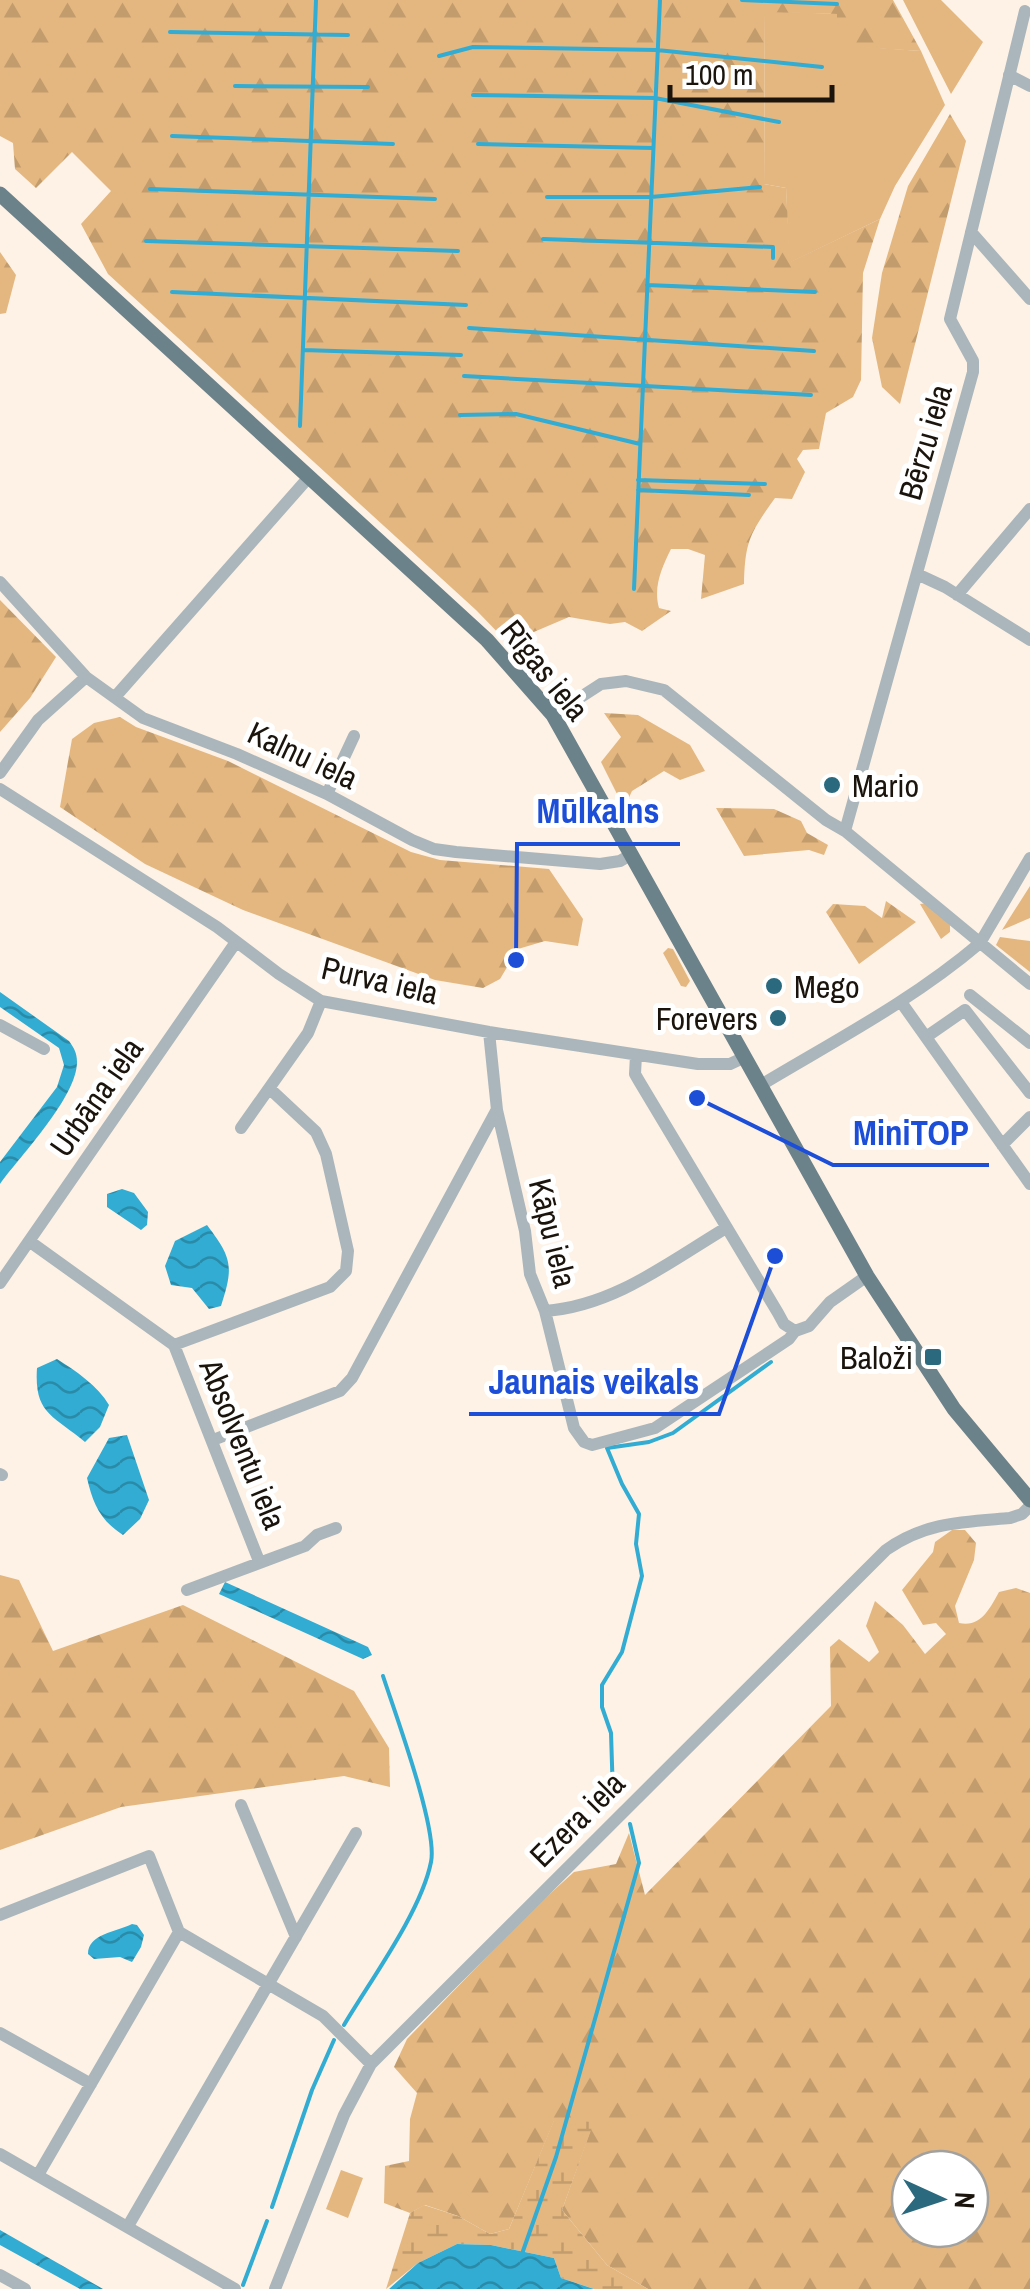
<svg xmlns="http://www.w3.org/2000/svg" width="1030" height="2289" font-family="'Archivo Narrow',sans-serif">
<defs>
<pattern id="forest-firs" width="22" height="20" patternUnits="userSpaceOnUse" patternTransform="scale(2.5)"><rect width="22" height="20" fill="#e4b780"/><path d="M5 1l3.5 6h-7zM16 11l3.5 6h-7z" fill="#c39c6d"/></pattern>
<pattern id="wetland-marsh" width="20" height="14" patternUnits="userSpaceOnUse" patternTransform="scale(2.5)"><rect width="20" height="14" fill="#e4b780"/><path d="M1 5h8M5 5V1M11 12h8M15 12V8" fill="none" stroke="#c39c6d"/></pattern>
<pattern id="water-waves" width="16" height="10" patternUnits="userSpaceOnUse" patternTransform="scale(2.5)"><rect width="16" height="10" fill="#32acd2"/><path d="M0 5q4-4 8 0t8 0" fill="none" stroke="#2a8ba9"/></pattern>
</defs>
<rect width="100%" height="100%" fill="#fdf2e5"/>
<path fill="#e4b780" d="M903,0H941L983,42L951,94Z
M765,11L838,14V45L921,51L945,105L895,186L880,219L789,263L786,188L764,184Z
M1030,886V918L1002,930Z
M928,903L950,925V932L941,939L920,904Z
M1000,937L1030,941V972L996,945Z
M668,948L673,949L690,981L686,987L681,986L663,953Z
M341,2170L363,2178L348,2218L326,2209Z"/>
<path fill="url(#forest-firs)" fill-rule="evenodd" d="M0,0H893L921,51L837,46V14L765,12L764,184L786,188L790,262L880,219L863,273L861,380L853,397L826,413L819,449L803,450L797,459L805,472L792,499L775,498C750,533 745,541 744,584L701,599L705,555L688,549H671C662,567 653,587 659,608L671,611L642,631L625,622L610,624L569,617L508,643L476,610L108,274L81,224L111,191L72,152L36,188L15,169L13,143L0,136Z
M950,114L966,141L900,404L882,387L872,338L882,273L908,186Z
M0,252L16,275L6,313L0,314Z
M0,600L56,657L30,698L0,732Z
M604,713L638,715L690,745L705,771L680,780L664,771L632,791L624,808L601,762L621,737Z
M120,717L136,727L228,761L411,852L440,860L549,869L583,919L578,946L545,941L518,949L500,979L483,988L435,980L243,910L145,864L60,807L72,739L94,723Z
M716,808L774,809L801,821L807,833L828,845L824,855L809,850L744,856Z
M886,901L916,922L859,964L826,912L833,904L865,906L882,918Z
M952,1530H965L976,1543L974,1560L955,1606L959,1623C981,1628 990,1608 999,1592L1016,1588L1030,1593V2289H648L607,2265L562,2210L593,2123L554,2121L509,2229L490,2234L458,2216L425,2205L410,2213L384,2203L385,2166L409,2161L410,2119L417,2093L394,2067L407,2039L532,1910L574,1872L616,1864L629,1833L645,1895L831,1706L830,1647L839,1639L869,1662L879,1652L866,1626L875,1601L903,1625L925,1654L946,1634L936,1623L923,1625L902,1590L933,1552L935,1542ZM910,2169H970V2229H910Z
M0,1575L19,1580L53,1651L183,1605L354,1691L389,1748L390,1787L344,1776L121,1807L0,1850Z"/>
<path fill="url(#wetland-marsh)" d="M554,2120L594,2122L562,2210L607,2265L648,2289H594L561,2278L554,2258L491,2245L457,2244L418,2263L386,2289L410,2213L424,2205L458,2216L490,2234L509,2229Z"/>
<path fill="url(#water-waves)" d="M0,992L69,1041C74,1048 77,1053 77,1062C77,1097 21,1155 0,1184V1162L57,1087L64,1065L59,1048L0,1007Z
M122,1189L134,1193L148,1212L147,1225L141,1230L107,1207V1194Z
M207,1225C232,1258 234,1266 221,1306L209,1309L192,1288L171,1285L165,1266L175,1241Z
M57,1359C76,1371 98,1386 109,1405L100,1427L85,1442C53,1415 34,1414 37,1368Z
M127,1435L149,1500L140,1519L123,1535C100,1520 93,1504 87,1478L109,1438Z
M225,1582L368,1647L372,1655L363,1659L219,1594Z
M132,1924L137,1925L144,1935L141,1947L132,1962L120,1957L94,1959L88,1954C88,1934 116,1932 132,1924Z
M0,2230L103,2289H80L0,2245Z
M457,2244L491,2245L554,2258L561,2278L594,2289H389L418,2263Z"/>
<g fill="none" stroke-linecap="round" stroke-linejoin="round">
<path stroke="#32acd2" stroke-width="4" d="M742,0L837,4
M170,32L348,35
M439,56L473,47L657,50L822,67
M235,86L368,87
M473,95L655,98L779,122
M172,136L393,144
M478,144L653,148
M150,189L435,199
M547,197H651L760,187
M543,239L773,247V258
M146,241L458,251
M647,285L815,292
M172,292L466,305
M469,328L814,351
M303,350L461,355
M464,376L811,395
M460,415L516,414L640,444
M300,426L316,0
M638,480L765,484
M638,490L749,495
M634,589L660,0
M613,1795L611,1733L602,1707V1685L622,1652L642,1576L636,1544L639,1514L622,1484L607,1448L649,1442L673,1433L771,1362
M344,2025C370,1981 421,1912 431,1862C438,1829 395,1713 383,1676
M272,2207L312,2090L334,2040
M523,2251L556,2157L639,1863L630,1824
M243,2285L267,2221"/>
<path stroke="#aab6bb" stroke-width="12" d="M1009,75L1030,86
M971,232L1030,299
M917,574L945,587L1030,640
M0,582L86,677L143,718L237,754L327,794L412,840L434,849L456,852L600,864L620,861L632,854
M957,595L1030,509
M115,697L309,477
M553,715L601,684L626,681L664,690L826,820L845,831L1030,984
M0,773L38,720L86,677
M0,789L217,927L279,974L321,1001L489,1032L698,1064H730L745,1057
M327,794L354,736
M845,831L973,372V361L950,319L1025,11
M970,995L1030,1043
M901,1002L1030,1184
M0,1025L44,1049
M489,1032L497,1110L525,1231L530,1274L545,1311L574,1428L584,1442L592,1445L655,1428L789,1339L795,1331L809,1326L830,1302L867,1276
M926,1037L965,1010L1030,1093
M636,1055L635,1074L639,1081L778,1313L784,1324L795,1331
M761,1085C836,1040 913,1000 980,943L1030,858
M241,1128L308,1033L321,1001
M1002,1145L1030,1117
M29,1241L174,1345L259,1561
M0,1283L236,942
M545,1311C614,1306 669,1262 726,1228
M174,1345L330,1287L346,1271L348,1251L326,1154L316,1132L270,1089
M213,1440L340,1391L352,1378L496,1111
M0,1474L2,1475
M187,1590L305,1546L317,1535L336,1528
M241,1805L296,1937
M0,1915L149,1856L179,1932
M179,1932L323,2016L371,2064
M0,2033L91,2084
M0,2154L235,2289
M38,2175L179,1932
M128,2226L356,1833
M0,2275L25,2289
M275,2289L344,2115L371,2064L886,1550C925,1522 963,1522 1010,1518L1022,1514L1030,1506"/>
<path stroke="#6c828b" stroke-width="15" d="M0,194L487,640L553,715L867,1276L954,1409L1030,1500"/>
</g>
<g fill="#2a697e" stroke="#fff" stroke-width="4">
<circle cx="832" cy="785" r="10"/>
<circle cx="774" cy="986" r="10"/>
<circle cx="778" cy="1018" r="10"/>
<rect x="923" y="1347" width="20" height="20" rx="5"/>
</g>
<g text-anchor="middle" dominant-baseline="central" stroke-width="10" stroke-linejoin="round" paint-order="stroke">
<g font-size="32" fill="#1a140d" stroke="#fff">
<text transform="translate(925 442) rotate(-74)">Bērzu iela</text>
<text transform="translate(545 670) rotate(51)">Rīgas iela</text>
<text transform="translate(303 755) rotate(25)">Kalnu iela</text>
<text transform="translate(380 980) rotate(13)">Purva iela</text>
<text transform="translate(96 1097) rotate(-55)">Urbāna iela</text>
<text transform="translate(553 1233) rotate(76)">Kāpu iela</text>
<text transform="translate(243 1444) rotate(68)">Absolventu iela</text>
<text transform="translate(577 1819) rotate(-45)">Ezera iela</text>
</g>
<g font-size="32" fill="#1a140d" stroke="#fff" text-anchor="start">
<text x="852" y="785">Mario</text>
<text x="794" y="986">Mego</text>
<text x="758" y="1018" text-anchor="end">Forevers</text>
<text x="913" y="1357" text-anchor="end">Baloži</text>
</g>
</g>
<path fill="none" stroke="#1d4ed8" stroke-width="4" d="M516 960L517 844H680M697 1098L833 1165H989M775 1256L719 1414H469"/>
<g fill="#1d4ed8" stroke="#fff" stroke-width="4">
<circle cx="516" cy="960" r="10"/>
<circle cx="697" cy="1098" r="10"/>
<circle cx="775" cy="1256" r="10"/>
</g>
<g font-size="35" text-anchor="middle" font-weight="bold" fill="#1d4ed8" stroke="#fff" stroke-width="10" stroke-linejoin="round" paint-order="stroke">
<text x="598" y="823">Mūlkalns</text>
<text x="911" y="1145">MiniTOP</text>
<text x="594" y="1394">Jaunais veikals</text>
</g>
<g transform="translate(940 2199) rotate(93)"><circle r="48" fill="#ffffff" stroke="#a3a19e" stroke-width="2.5"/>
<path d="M0-8L18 38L0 25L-18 38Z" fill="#2a697e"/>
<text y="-15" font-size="28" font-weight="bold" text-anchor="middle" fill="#1a140d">N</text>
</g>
<path d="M670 85v15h162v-15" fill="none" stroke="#1a140d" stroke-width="5"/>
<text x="685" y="85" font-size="30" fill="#1a140d" stroke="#ffffff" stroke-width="8" paint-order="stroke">100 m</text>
</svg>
